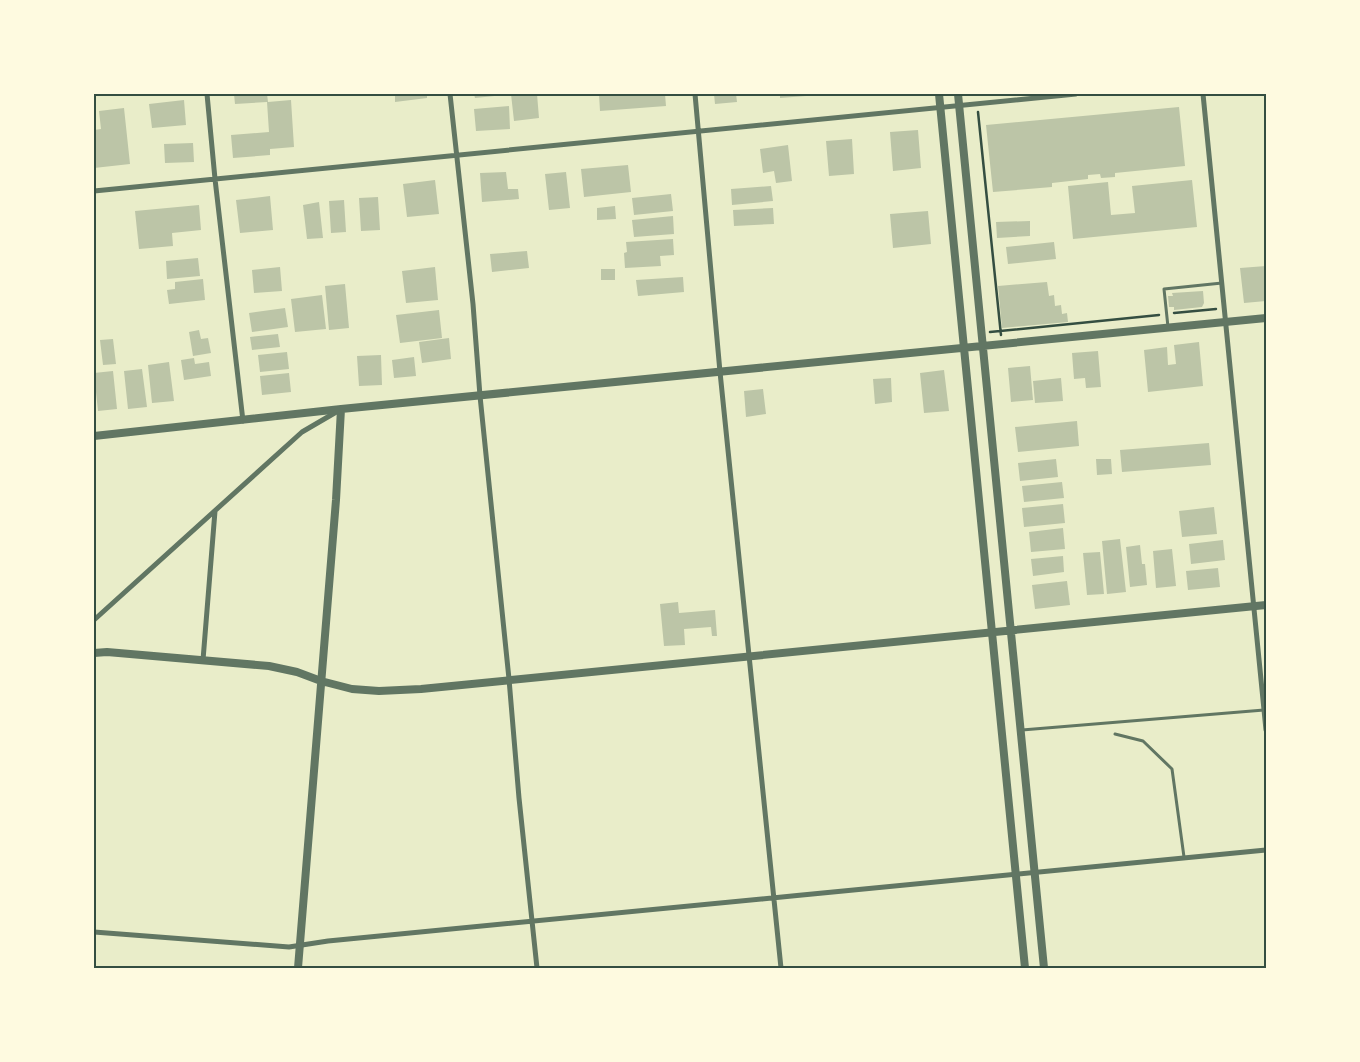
<svg xmlns="http://www.w3.org/2000/svg" width="1360" height="1062" font-family="Lato,sans-serif">
<rect width="100%" height="100%" fill="#e9edc9"/>
<path fill="#bcc5a7" d="M234,94H267L268,102L291,100L294,147L270,149V155L233,158L231,135L269,132L267,102L235,104Z
M395,94H427V98L395,102Z
M474,94H504V95L475,98Z
M511,94H537L539,118L514,121Z
M599,94H665L666,106L600,111Z
M714,94H736L737,102L715,104Z
M780,94H806V96L780,98Z
M184,100L186,125L152,128L149,104Z
M509,106L510,129L476,131L474,109Z
M1179,107L1185,166L1115,173V177L1101,178L1100,174L1088,175V179L1052,183V187L993,192L986,125Z
M124,108L130,164L94,168V130L101,129L99,111Z
M918,130L921,168L893,171L890,132Z
M852,139L854,174L829,176L826,141Z
M193,143L194,162L165,163L164,144Z
M788,145L792,181L776,183L774,171L763,173L760,149Z
M628,165L631,192L584,197L581,169Z
M506,172L508,189H518L519,199L482,202L480,173Z
M566,172L570,208L549,210L545,174Z
M435,180L439,214L407,217L403,184Z
M1192,180L1197,227L1073,239L1068,186L1108,182L1111,215L1135,213L1132,186Z
M771,186L773,201L732,205L731,189Z
M671,194L673,211L634,215L632,198Z
M270,196L273,230L240,233L236,200Z
M378,197L380,230L361,231L359,198Z
M344,200L346,232L331,233L329,201Z
M319,202L323,238L307,239L303,205Z
M199,205L201,230L172,233L173,246L139,249L135,211Z
M615,206L616,219L597,220V208Z
M773,208L774,224L734,226L733,210Z
M928,211L931,244L893,248L890,214Z
M673,216L674,234L634,237L632,220Z
M1030,221V236L997,238L996,222Z
M673,239L674,255L660,256L661,266L625,268L624,253L627,252L626,242Z
M1054,242L1056,259L1008,264L1006,247Z
M527,251L529,268L492,272L490,254Z
M198,258L200,276L167,279L166,261Z
M1266,266V301L1244,303L1240,268Z
M280,267L282,291L254,293L252,270Z
M435,267L438,300L406,303L402,271Z
M601,269H615V280H601Z
M683,277L684,292L638,296L636,280Z
M203,279L205,300L169,304L167,290L175,289V282Z
M1047,282L1049,296L1054,295L1055,306L1061,305L1062,314L1067,313L1068,322L1002,328L998,286Z
M345,284L349,328L329,330L325,286Z
M1203,291L1204,303L1202,307L1174,310V307H1169L1168,296H1173L1172,293Z
M322,295L326,329L295,332L291,299Z
M285,308L288,327L252,332L249,313Z
M439,310L442,338L400,343L396,315Z
M199,330L201,339L208,338L211,353L193,356L189,332Z
M278,334L280,347L252,350L250,337Z
M449,338L451,359L422,363L419,342Z
M113,339L116,364L103,365L100,340Z
M1199,342L1203,386L1148,392L1144,350L1167,347L1168,365L1176,364L1174,345Z
M1098,351L1101,387L1086,388L1085,378L1074,379L1072,353Z
M287,352L289,369L260,372L258,355Z
M381,355L382,385L359,386L357,356Z
M414,357L416,376L394,378L392,360Z
M194,358L195,364L209,362L211,376L184,380L181,360Z
M169,362L174,401L152,403L148,365Z
M1030,366L1033,400L1011,402L1008,368Z
M142,369L147,407L128,409L124,371Z
M944,370L949,411L924,413L920,373Z
M113,371L117,409L98,411L94,373Z
M289,373L291,392L262,395L260,376Z
M891,378L892,402L875,404L873,379Z
M1061,378L1063,401L1035,403L1033,381Z
M763,389L766,414L746,417L744,391Z
M1077,421L1079,446L1018,452L1015,427Z
M1209,443L1211,465L1122,472L1120,450Z
M1056,459L1058,477L1020,481L1018,463Z
M1096,459H1111L1112,474L1097,475Z
M1062,482L1064,498L1024,502L1022,486Z
M1063,504L1065,523L1024,527L1022,508Z
M1214,507L1217,534L1182,537L1179,511Z
M1063,528L1065,549L1031,552L1029,532Z
M1120,539L1126,592L1107,594L1102,541Z
M1223,540L1225,560L1191,564L1189,544Z
M1140,545L1142,564H1145L1147,585L1130,587L1126,547Z
M1172,549L1176,586L1156,588L1153,551Z
M1100,552L1104,594L1087,595L1083,553Z
M1063,556L1064,572L1033,576L1031,559Z
M1218,568L1220,587L1188,590L1186,571Z
M1067,581L1070,605L1035,609L1032,585Z
M678,602L679,613L715,610L717,636H712L711,627L684,629L685,645L664,646L660,604Z"/>
<g fill="none" stroke-linecap="round" stroke-linejoin="round">
<path stroke="#344e41" stroke-width="2.5" d="M978,112L1001,335
M1174,313L1216,309
M990,332L1159,315"/>
<path stroke="#617663" stroke-width="3" d="M1168,327L1164,289L1222,283
M1022,730L1264,710
M1115,734L1143,741L1172,769L1184,857"/>
<path stroke="#617663" stroke-width="5" d="M207,94L215,179L243,421
M450,94L473,304L480,396L509,679L519,798L537,968
M695,94L720,372L781,968
M1203,94L1266,730
M94,191L1076,94
M94,620L302,432L338,411
M203,660L215,511
M94,932L289,947L328,941C641,913 953,878 1266,850"/>
<path stroke="#617663" stroke-width="8" d="M939,94L1025,968
M958,94L1044,968
M94,436L341,409L1266,318
M94,653L107,652L269,666L297,672L321,681L352,689L379,691L421,689L1266,605
M298,968L336,500L341,409"/>
</g>
<rect width="1360" height="1062" fill="none" stroke="#fefae0" stroke-width="190"/>
<rect x="95" y="95" width="1170" height="872" fill="none" stroke="#344e41" stroke-width="2"/>
</svg>
